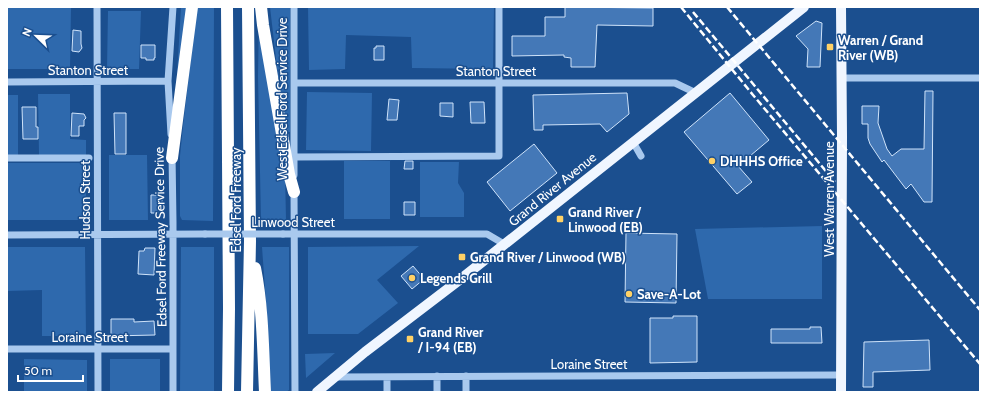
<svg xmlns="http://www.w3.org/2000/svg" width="987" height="399" font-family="Cabin,sans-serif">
<rect width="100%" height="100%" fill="#1b4f8f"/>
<path fill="#2e69ad" d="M181,7H189L176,92Z
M197,7H214L213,221L182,220L180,216V156L183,126Z
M270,7H290V132H288L278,76Z
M308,7H494L493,69L412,68L411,37L346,35L345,69L309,70Z
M8,8H71L70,69H8Z
M108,11H141L139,69H107Z
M259,17L285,171L286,220H261L258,76Z
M307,92L372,93L371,151L306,150Z
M38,94H70V139L86,140V156L39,155Z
M7,95H18V155H7Z
M109,155H147L148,220H109Z
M344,161H390V219H344Z
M420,162H459L458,183L464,193V217H420Z
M7,163H86V220H7Z
M822,226V299H708L695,229Z
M419,246L377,280L398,303L358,334H308V247Z
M7,247H85L86,336H42V290L7,291Z
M181,247H214V392H180Z
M262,247H289V390L286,392H270L266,303Z
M335,353L306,378L305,354Z
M24,359L87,360V392H24Z
M110,359H160V392H110Z"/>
<path fill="#4478b7" stroke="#cfe3fa" d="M565,7L653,8V26L597,25L595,67H571V58L564,57V55L512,56V36H545V17H565Z
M816,21L822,23L820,67H807L808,49L796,36Z
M73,30L81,31V44L82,48L79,52L72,51Z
M141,45H155V58H154V60H146V58H141Z
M376,46H384V60H374V48H376Z
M925,91H933L932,202H924L911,184L906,189L884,160L882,162L870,144L868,138V124H862V106H879L878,123L887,149L892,156L901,149H924Z
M627,93L629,114L607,132L600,124L543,125V130H534L533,95Z
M730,93L769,140L738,166L752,182L737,194L684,132Z
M389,99L399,100L397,120H387Z
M470,102H484L485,123H471Z
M440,103H453V117L440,116Z
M22,107H36V127H38V139H23Z
M72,113L84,114L86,118L84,120V126H79V136H71Z
M114,113H126V154H115Z
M534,144L557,173L510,211L487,182Z
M405,161H413V169H404Z
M151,195H162V213H151Z
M404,202H415V215H404Z
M626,233L677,234L676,303L625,302Z
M145,248H155L154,275L138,274L139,251H144Z
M413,266L424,279L412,289L401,276Z
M673,316H697V362L650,363V318H673Z
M111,319H134V322L154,321L155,335L111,336Z
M810,327H821L822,343H771V329H810Z
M929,340L930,370L873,372V387H863L864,342Z"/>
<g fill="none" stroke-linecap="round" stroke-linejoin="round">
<path stroke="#a9c9ee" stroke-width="7" d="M97,7L98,392
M842,78H980
M7,82L168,81
M294,83H675L696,93
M171,134L168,81L173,7
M633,142L641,156
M172,154L173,222V392
M294,157L499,156V7
M7,158H89
M294,175V7
M294,189L295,392
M283,234H487L504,244
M7,235L205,234
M7,349H173
M466,376V392
M337,377L841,375
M387,392V377
M437,392V376"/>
<path stroke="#f0f6ff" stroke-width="10" d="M841,7L842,137L841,392
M317,392L365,352L462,278L804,7"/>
<path stroke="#fff" stroke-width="12" d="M227,7L229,308L228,392
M261,7L263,25L289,174L294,192
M172,158L192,7
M255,268C263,308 263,351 265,392
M247,392L250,241L248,7"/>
<path stroke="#fff" stroke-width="2.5" stroke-dasharray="7 3" stroke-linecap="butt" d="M681,7L753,95L980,364
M727,7L980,310
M693,12L835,182"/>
<path stroke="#a9c9ee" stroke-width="7" d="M205,234H283"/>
</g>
<g fill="#ffd166" stroke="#1b4f8f" stroke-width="1.5">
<rect x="826" y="43" width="8" height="8" rx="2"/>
<circle cx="712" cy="161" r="4"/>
<rect x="556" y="215" width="8" height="8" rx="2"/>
<rect x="458" y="253" width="8" height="8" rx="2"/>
<circle cx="412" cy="278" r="4"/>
<circle cx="629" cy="294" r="4"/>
<rect x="406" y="335" width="8" height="8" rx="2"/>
</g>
<g text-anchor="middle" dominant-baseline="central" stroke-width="3" stroke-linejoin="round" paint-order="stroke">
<g font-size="13" font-weight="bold" fill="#fff" stroke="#1b4f8f" text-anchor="start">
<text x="838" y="40">Warren / Grand<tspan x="838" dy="15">River (WB)</tspan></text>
<text x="720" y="161">DHHHS Office</text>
<text x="568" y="212">Grand River /<tspan x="568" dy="15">Linwood (EB)</tspan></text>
<text x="470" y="257">Grand River / Linwood (WB)</text>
<text x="420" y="278">Legends Grill</text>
<text x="637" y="294">Save-A-Lot</text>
<text x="418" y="332">Grand River<tspan x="418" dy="15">/ I-94 (EB)</tspan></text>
</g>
<g font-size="13" fill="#fff" stroke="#1b4f8f">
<text x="88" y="70">Stanton Street</text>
<text x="496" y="71">Stanton Street</text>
<text transform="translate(282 99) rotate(-90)">West Edsel Ford Service Drive</text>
<text transform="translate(552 189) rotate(-39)">Grand River Avenue</text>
<text transform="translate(829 199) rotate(-90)">West Warren Avenue</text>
<text transform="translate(85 200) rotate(-90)">Hudson Street</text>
<text transform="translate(236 200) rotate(-90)">Edsel Ford Freeway</text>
<text x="293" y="222">Linwood Street</text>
<text transform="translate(160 237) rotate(-91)">Edsel Ford Freeway Service Drive</text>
<text x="90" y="337">Loraine Street</text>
<text x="589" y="364">Loraine Street</text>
</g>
</g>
<rect width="987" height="399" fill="none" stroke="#ffffff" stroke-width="16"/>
<g transform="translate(36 36) rotate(293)" stroke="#1b4f8f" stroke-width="3" paint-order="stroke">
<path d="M0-3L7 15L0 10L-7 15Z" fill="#ffffff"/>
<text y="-6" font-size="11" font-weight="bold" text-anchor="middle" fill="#ffffff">N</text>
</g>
<path d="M18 375v6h65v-6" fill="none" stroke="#ffffff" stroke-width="2"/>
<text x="24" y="375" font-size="12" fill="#ffffff" stroke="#1b4f8f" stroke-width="3" paint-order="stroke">50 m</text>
</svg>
